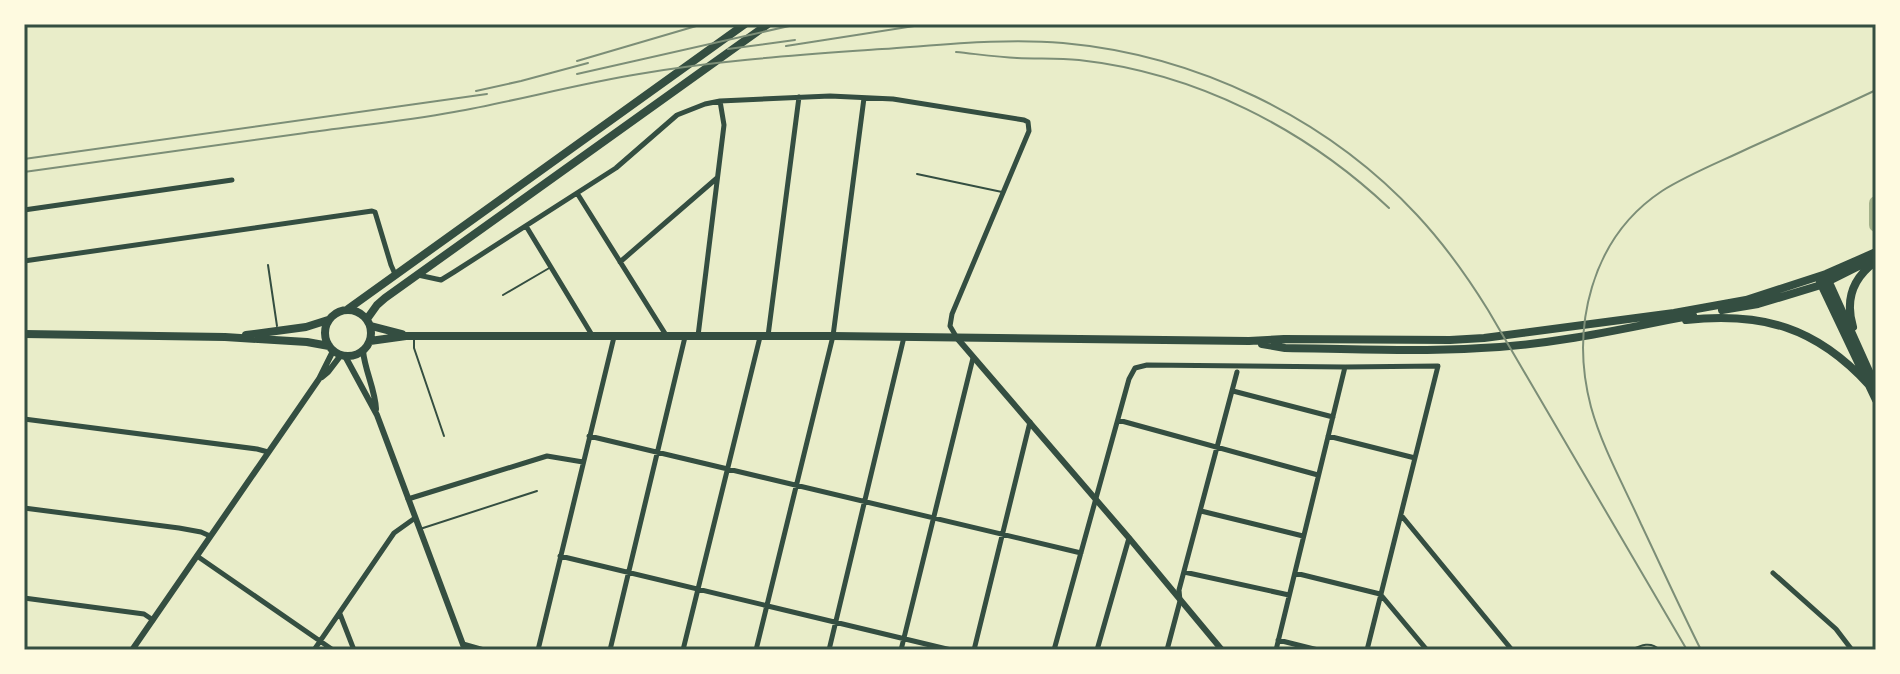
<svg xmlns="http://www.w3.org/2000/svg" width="1900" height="674" font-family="'Space Grotesk',sans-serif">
<rect width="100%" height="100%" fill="#e9edc9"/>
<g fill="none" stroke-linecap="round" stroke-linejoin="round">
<path stroke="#a3b18a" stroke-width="14" d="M1876,203V225"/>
<path stroke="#344e41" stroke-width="2" d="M917,174L1002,192
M268,265L277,326
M503,295L551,267
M414,338V348L444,436
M420,529L537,491
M1631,650C1641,645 1651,641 1660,650"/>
<path stroke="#344e41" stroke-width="5" d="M577,193L666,335
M24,210L232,180
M526,226L592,335
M24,261L372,211L375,212L391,265L395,274
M620,262L717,178
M418,275L441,280L454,272L616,168L677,115L705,104L720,101L830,96L893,99L1024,120L1028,122L1029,131L952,314L950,326L957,338
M698,336L724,125L720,101
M768,336L799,97
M1233,391L1333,417
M24,419L257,449L268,452
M1118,420L1318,475
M589,436L1081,553
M1328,436L1415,458
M408,499L547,456L583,462
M24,508L179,528L201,532L210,536
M1201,511L1303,536
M1401,515L1512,650
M197,556L333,650
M560,556L951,650
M1184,572L1289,595
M1295,573L1380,594
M1773,573L1836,629L1852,650
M1381,595L1427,650
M24,598L144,614L153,620
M340,614L354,650
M1278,640L1318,650
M463,644L484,650
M314,650L394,533L415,518
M538,650L614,337
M610,650L685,337
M683,650L760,337
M756,650L833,336L864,98
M829,650L904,337
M901,650L973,358
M974,650L1030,422
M1054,650L1129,379L1135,368L1147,365L1345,367L1438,366L1367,650
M1097,650L1129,538
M1167,650L1180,601L1179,590L1237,372
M1276,650L1345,367"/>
<path stroke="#344e41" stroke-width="6" d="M957,338L1129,538L1222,650
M363,351C365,371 375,389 376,409
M345,356L377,415L465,650
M322,377L328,372L341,355
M132,650L319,379L333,351"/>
<path stroke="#344e41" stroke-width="8" d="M1827,278L1876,387
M1820,282L1876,400
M348,309L745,24
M325 333a23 23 0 1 1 46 0a23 23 0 1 1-46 0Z
M1722,310L1758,304L1821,285L1871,260
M367,319L377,305L385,298L768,24
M1686,320C1763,312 1816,327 1869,385
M371,326L402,334
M1853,327C1845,300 1853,278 1875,262
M24,334L225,337L307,342L329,346
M246,335L306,327L328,320
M370,341L406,336H833L1249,341L1284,339L1450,340L1484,338L1674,313L1746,300L1826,274L1876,252
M1262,344L1285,348C1350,349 1416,352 1481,348C1552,345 1623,329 1693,315"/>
<path stroke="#7c8e77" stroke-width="2" d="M786,46L927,24
M728,49L795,40
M956,52C976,54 997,57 1017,58C1038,59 1058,58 1079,60C1196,73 1304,128 1389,208
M577,61L703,24
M577,74L798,24
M476,91L521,81L588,63
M24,159L487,94
M24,172C118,159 211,146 305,133C355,126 405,121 454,112C516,101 577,84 639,74C719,60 801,55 882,49C942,45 1003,38 1063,43C1196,55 1326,117 1417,215C1444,244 1467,276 1488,310L1687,650
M1701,650C1680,608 1661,566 1641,524C1624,486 1602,447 1591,407C1570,328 1591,238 1662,191C1689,174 1720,162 1749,148C1791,129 1834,110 1876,90"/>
</g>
<rect width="1900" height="674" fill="none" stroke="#fefae0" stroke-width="52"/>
<rect x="26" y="26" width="1848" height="622" fill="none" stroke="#344e41" stroke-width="3"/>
</svg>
